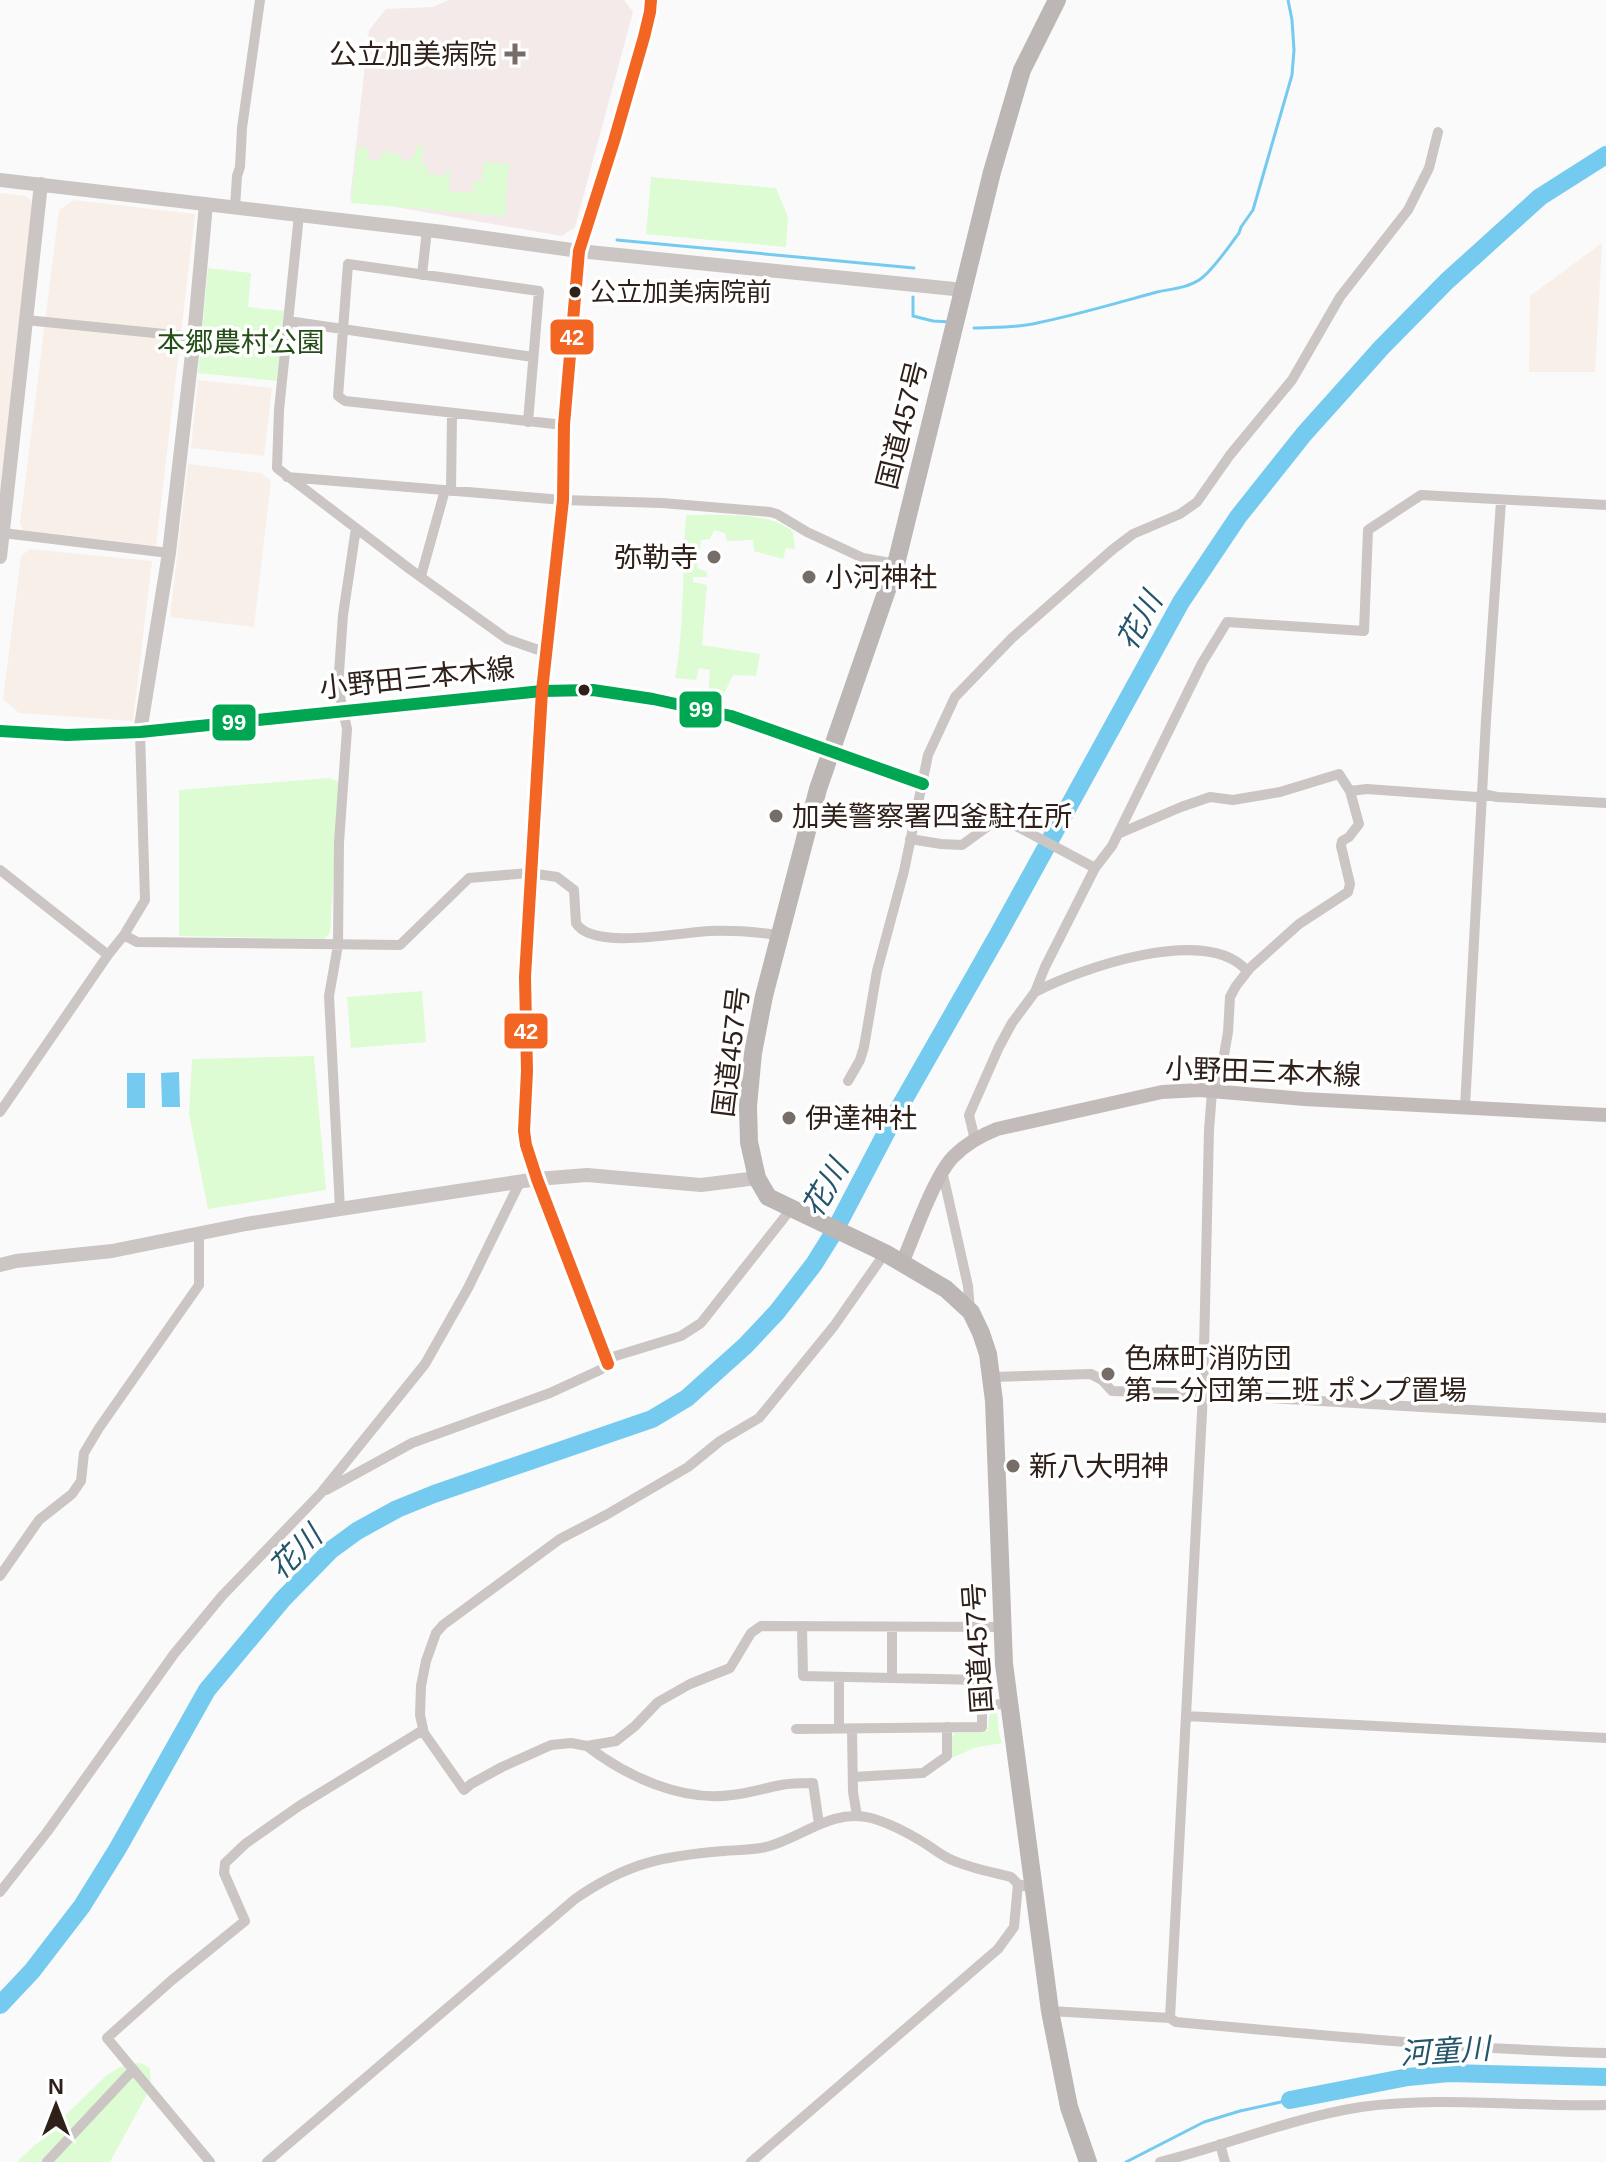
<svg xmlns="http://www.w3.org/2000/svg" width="1606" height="2162" font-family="Helvetica,'Noto Sans JP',sans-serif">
<rect width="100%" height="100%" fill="#fafafa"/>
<path fill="#f8efe9" d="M0,193L26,196L35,205L0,513Z
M74,200L195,214L156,546L23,530L20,523L59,210Z
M1602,243L1595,372H1529L1530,296Z
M198,380L272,388L264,456L191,448Z
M188,464L261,473L271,481L254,627L170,617Z
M30,549L152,561L133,721L19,713L3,699L21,556Z"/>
<path fill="#f4eae9" d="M449,0H624L633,12L575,227L562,236L350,199L369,30L386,9L433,7Z"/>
<path fill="#ddfcd4" d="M417,145L423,146L421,164L428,165L427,174L445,176L446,171H450L449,191L472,193L474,180L482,181L484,162L509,164L505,216L351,203L357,147L369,148L368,159L381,160L382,152L396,153L405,163L416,153Z
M651,177L776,188L788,217L786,247L646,234Z
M208,268L251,273L248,307L284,311L277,381L198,373Z
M686,515C716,515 770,511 793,532L795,549L786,548L783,559L754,551L753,540L727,541L725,533L714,530L710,539L701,540L697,568L707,572V577H693V582L707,585L702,645L760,654L756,676L733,675L722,698L708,694L710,670L699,668L696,680L675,678C685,624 682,569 686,515Z
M329,778L340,782L330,932L325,939L179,936V790Z
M422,991L426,1042L351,1048L347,997Z
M314,1056L326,1190L208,1209L189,1114L192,1059Z
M997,1711L999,1733L1002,1743L974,1748L950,1759V1739L955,1733L988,1731L989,1716L992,1712Z
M141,2063L150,2068L151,2087L110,2162H17L108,2074L126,2064Z"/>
<path fill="#74cbef" d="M179,1072L180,1107H162L161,1073Z
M127,1073H145V1108H127Z"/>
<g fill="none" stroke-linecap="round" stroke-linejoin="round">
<path stroke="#74cbef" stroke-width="3" d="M617,240L914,268
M913,297V316L933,321L950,322
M974,328C995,327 1017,328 1037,323C1077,315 1117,303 1157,292C1171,289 1187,288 1199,280C1212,272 1229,246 1239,233L1241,227L1253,210L1292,75L1294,50L1292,20L1288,0
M1126,2162L1204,2122L1240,2111L1290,2100"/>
<path stroke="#74cbef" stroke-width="18" d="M0,2005L32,1971L82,1906L118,1848L207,1690L283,1599L331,1550L357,1531L397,1509L434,1494L652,1419L687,1398L745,1346L777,1312L814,1264L834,1232L898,1110L999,933L1181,602L1238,517L1304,434L1382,347L1447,281L1540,197L1606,155
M1290,2100L1408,2077L1449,2073L1606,2077"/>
<path stroke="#cbc5c4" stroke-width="10" d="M235,207L237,176L240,167L242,128L260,0
M299,215L279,410L277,468L411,570L507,639L547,653
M422,275L427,230
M26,320L194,337
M288,321L533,357
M528,422L539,291L348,264L338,396L345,401L564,425
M287,477L563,500L662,503L770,512L777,514L807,532L863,558L896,564
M451,491L452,414
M3,533L169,553
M421,576L445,490
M542,691L525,977L527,1071L524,1131L537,1179L608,1364
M831,752L923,784
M1118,834L1181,807L1210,797L1233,800L1280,792L1339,774L1350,791
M910,839L941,844L962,845L998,819H1003L1095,868
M0,870L108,955
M124,935L137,942L400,945L469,878L530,873L557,877L574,890L576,923C592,951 681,932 710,931C734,930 756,932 779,935
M1035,992C1081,968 1207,924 1247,971
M848,1081L860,1060L864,1047L877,971L904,871L928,755L955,697L1012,638L1112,550L1133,534L1180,514L1197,502L1230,455L1292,380L1340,297L1408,210L1429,168L1438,132
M1465,1107L1486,720L1501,501
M0,1112L108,955L124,935L145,900L140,732
M975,1140L969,1115L999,1047L1012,1023L1035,992L1045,967L1095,868L1112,846L1202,663L1227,622L1364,631L1368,530L1421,495L1606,505
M940,1175L944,1179L968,1286L970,1310
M340,1209L329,996L338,945L339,843L347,729L338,687L343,615L356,528
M885,1253L834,1326L759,1418L720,1441L688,1467L606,1515L560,1539L443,1625L436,1633L426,1661L421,1686L420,1715L424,1733L464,1790L471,1784L502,1767L551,1745L571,1743L587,1746L616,1741L635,1726L658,1702L690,1684L730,1668L751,1633L761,1626L1002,1627
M992,1377L1091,1374L1102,1380L1112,1391L1203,1394L1606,1418
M326,1490L412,1443L550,1393L600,1370L608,1364L609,1358L681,1336L701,1323L791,1209
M0,1576L39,1520L72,1494L81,1481L84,1453L99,1428L199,1285V1234
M892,1627V1678
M839,1677V1729
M982,1705L1009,1704
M1186,1716L1606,1738
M796,1729L982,1727V1680L803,1676L802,1626
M852,1729L853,1792L857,1816
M587,1746C626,1776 681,1802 732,1795C749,1793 765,1788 781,1785C791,1783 802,1783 813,1783L819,1824
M853,1777L923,1773L947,1756V1727
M0,1892L47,1832L174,1654L222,1596L321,1493L425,1364L468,1288L520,1182
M1050,2011L1170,2018L1176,2022C1319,2035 1462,2049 1606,2053
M1170,2018L1203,1394L1209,1130L1212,1092L1221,1072L1228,1032L1230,997L1236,986L1250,968L1299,924L1348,892L1350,884L1341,846L1342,841L1349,837L1359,824L1350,791L1367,789L1477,797L1483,794L1497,797L1606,803
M1220,2144L1225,2162
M47,2162L133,2070
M210,2162L107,2038L172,1980L245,1921L224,1873L225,1863L245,1844L299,1806L423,1730
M267,2162L575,1899C627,1863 662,1856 724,1851C738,1850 752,1850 766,1847C802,1838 831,1808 871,1818C889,1823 910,1834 926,1844C934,1849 942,1856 952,1860C970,1868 991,1872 1011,1877L1018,1884L1034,1889
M751,2162L998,1949L1014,1927L1018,1884
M1160,2162C1227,2145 1291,2118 1361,2107C1442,2096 1524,2107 1606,2105"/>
<path stroke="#cbc5c4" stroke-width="14" d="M0,180L443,232L579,251L964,290
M0,557L41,184
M542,691L563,500L564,425L579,251L614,141L644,37L650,12L651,0
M140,732L169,553L194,337L206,204
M0,1265L16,1261L112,1251L246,1224L340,1209L537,1179L587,1175L701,1185L757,1178"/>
<path stroke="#c2bbb9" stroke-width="14" d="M0,731L67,735L140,732L542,691L593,690L653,699L731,716L831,752
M902,1263C914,1236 935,1174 954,1156C966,1144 982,1135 997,1129L1162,1092L1200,1090L1304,1099L1606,1115"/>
<path stroke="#bcb6b5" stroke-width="18" d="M1057,0L1022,70L992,172L896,564L818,789L764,996L753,1053L748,1106L749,1142L757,1178L768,1197L885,1253L946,1289L971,1312L981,1333L988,1354L994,1401L1004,1664L1050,2011L1069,2107L1088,2162"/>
<defs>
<path id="bus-1" d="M0,731L67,735L140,732L542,691L593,690L653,699L731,716L923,784"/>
<path id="bus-2" d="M608,1364L537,1179L526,1145L524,1131L527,1071L525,977L542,691L563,500L564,425L579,251L614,141L644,37L650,12L651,0"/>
</defs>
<use href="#bus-1" stroke="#fff" stroke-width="18"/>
<use href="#bus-2" stroke="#fff" stroke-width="18"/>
<use href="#bus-1" stroke="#00a651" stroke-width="12"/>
<use href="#bus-2" stroke="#f26522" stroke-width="12"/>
</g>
<g fill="#766d68" stroke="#fff" stroke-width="3">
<path d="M511 42h8v8h8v8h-8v8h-8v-8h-8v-8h8z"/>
<circle cx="714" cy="557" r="8"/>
<circle cx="809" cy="577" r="8"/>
<circle cx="776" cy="816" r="8"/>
<circle cx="789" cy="1118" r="8"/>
<circle cx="1108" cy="1374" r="8"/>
<circle cx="1013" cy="1466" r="8"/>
</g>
<g fill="#2f211a" stroke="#fff" stroke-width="3">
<circle cx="575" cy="292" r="7"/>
<circle cx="584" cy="690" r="7"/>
</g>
<g text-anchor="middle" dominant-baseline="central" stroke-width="7" stroke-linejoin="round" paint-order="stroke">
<g font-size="26" fill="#2f211a" stroke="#fff" text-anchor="start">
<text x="590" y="292">公立加美病院前</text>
</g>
<g font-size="28" fill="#2f211a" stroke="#fff" text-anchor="start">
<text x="497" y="54" text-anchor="end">公立加美病院</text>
<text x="698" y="557" text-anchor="end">弥勒寺</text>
<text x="825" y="577">小河神社</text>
<text x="792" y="816">加美警察署四釜駐在所</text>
<text x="805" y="1118">伊達神社</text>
<text x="1124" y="1358">色麻町消防団<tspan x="1124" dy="32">第二分団第二班 ポンプ置場</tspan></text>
<text x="1029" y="1466">新八大明神</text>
</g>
<g font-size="28" fill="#254e17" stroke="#fff">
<text x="241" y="342">本郷農村公園</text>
</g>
<g font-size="28" fill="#2f211a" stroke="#fff">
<text transform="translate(902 425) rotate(-76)">国道457号</text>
<text transform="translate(417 678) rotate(-6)">小野田三本木線</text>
<text transform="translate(731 1052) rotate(-83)">国道457号</text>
<text transform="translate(1263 1072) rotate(2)">小野田三本木線</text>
<text transform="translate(978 1648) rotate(-94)">国道457号</text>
</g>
<g font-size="30" font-style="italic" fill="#24556b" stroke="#fff">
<text transform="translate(1139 621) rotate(-61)">花川</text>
<text transform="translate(825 1188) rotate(-60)">花川</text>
<text transform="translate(295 1552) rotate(-45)">花川</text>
<text transform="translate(1445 2051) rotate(-4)">河童川</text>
</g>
</g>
<g stroke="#fff" stroke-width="3">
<rect x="549" y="318" width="46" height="38" rx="8" fill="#f26522"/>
<rect x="678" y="690" width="45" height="39" rx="8" fill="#00a651"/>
<rect x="211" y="703" width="46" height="39" rx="8" fill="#00a651"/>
<rect x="503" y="1012" width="46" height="38" rx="8" fill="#f26522"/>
</g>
<g font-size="22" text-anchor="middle" font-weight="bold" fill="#fff">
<text x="572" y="345">42</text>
<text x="701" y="717">99</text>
<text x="234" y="730">99</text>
<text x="526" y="1039">42</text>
</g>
<g transform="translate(56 2106)" stroke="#ffffff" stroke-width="6" paint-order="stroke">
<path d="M0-6L14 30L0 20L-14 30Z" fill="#2f211a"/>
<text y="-12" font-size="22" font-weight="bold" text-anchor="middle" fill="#2f211a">N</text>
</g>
</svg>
